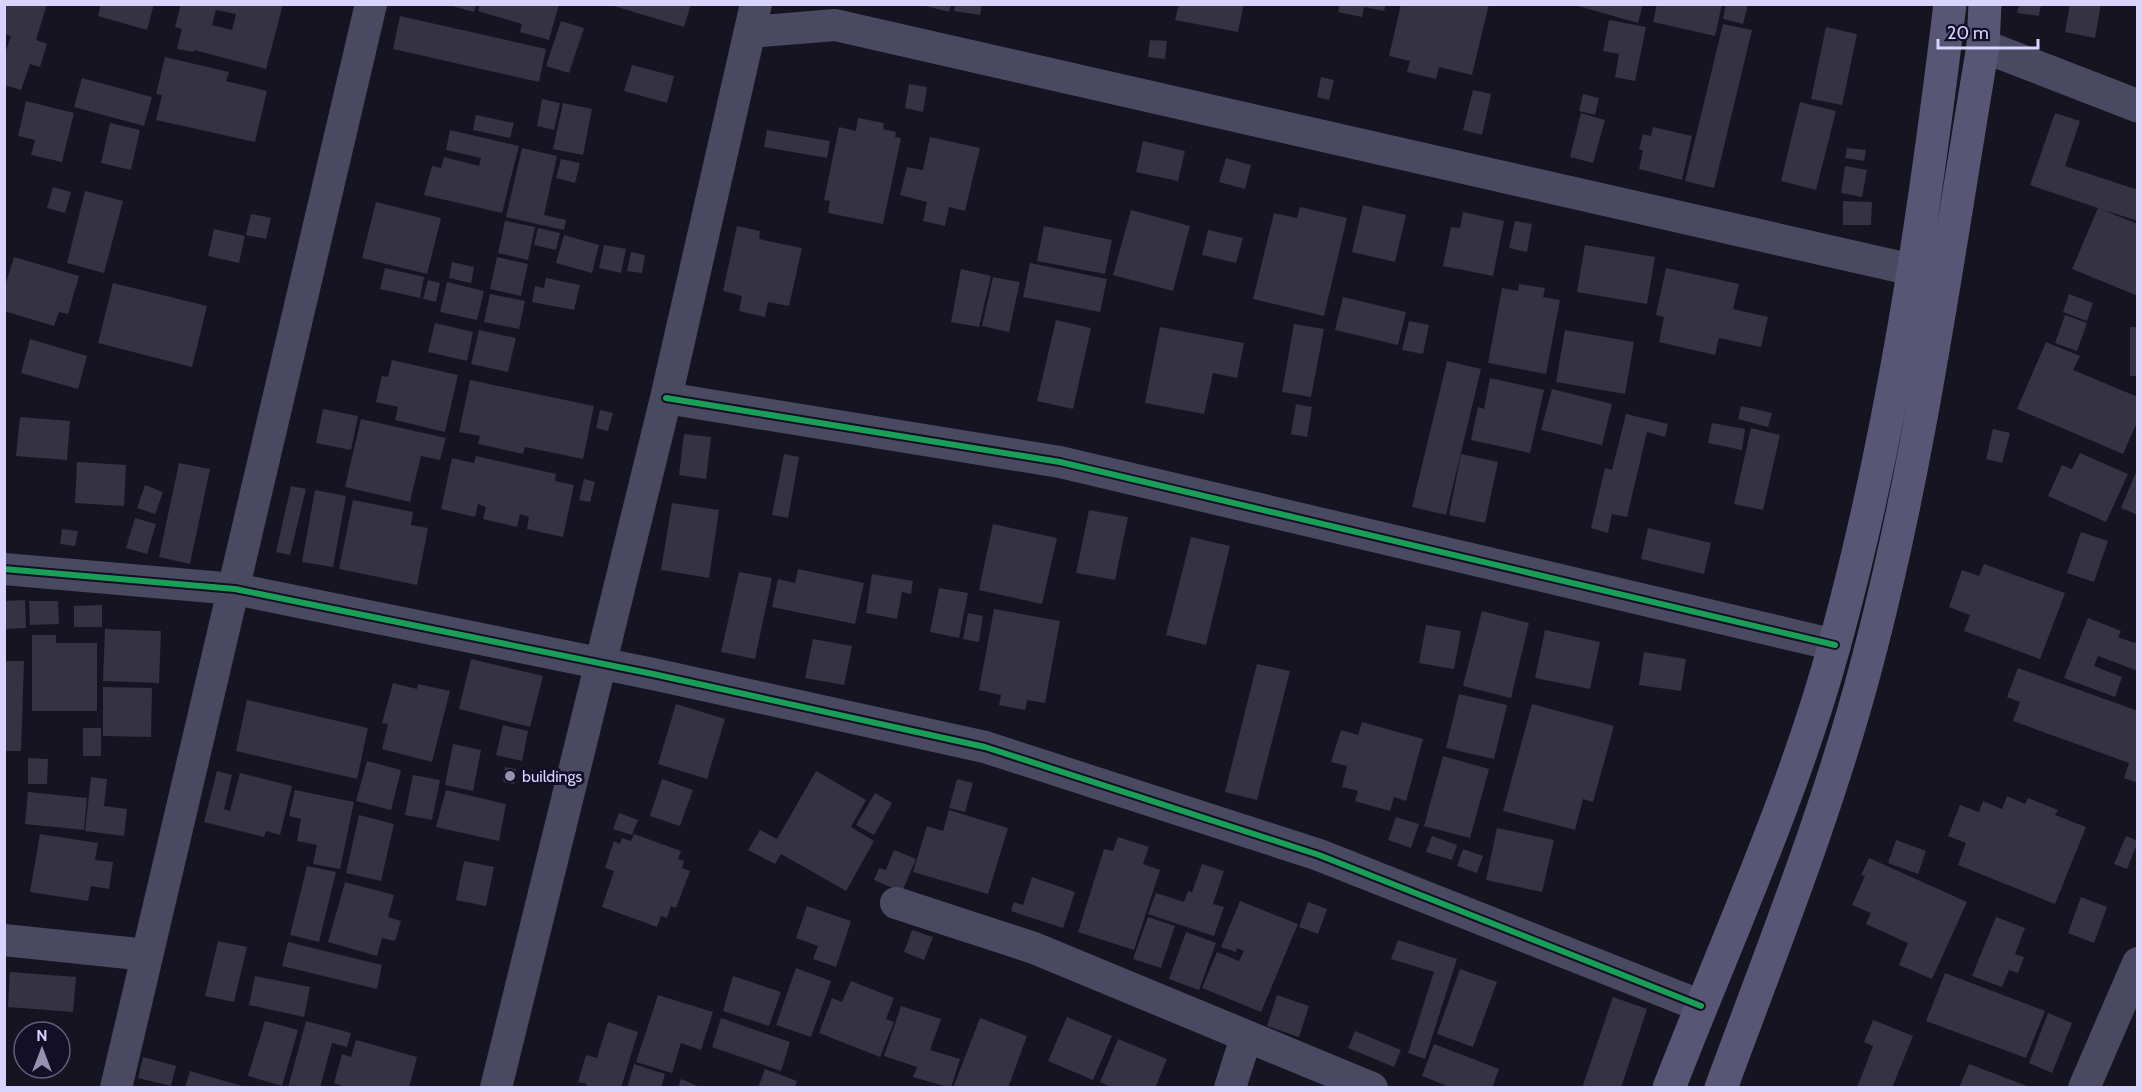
<svg xmlns="http://www.w3.org/2000/svg" width="2142" height="1092" font-family="Cabin,sans-serif">
<rect width="100%" height="100%" fill="#161421"/>
<path fill="#343243" fill-rule="evenodd" d="M4,4H47L36,40L47,44L40,67L30,64L21,90L4,85V56L11,36L4,34Z
M101,4H154L147,30L98,16Z
M181,4H283L266,69L194,50V52L177,49L182,29L175,27ZM216,10L236,14L232,30L212,25Z
M480,4H559L549,40L520,32L522,24L478,11Z
M607,4H691L684,27Z
M918,4H951L949,12Z
M955,4H982L980,15L954,11Z
M1179,4H1244L1238,32L1175,20Z
M1340,4H1386L1384,11L1364,7L1362,17L1338,12Z
M1401,4H1489L1472,75L1439,67L1436,79L1407,72L1410,61L1389,56Z
M1571,4H1643L1638,23Z
M1657,4H1722L1715,36L1653,22Z
M1726,4H1748L1743,24L1723,19Z
M2070,4H2101L2095,38L2065,32Z
M448,5H476L474,12Z
M2019,5H2041L2039,16L2017,13Z
M400,16L546,49L539,82L393,49Z
M1609,20L1646,27L1635,81L1615,77L1619,54L1603,51Z
M561,21L584,28L569,73L546,66Z
M1723,24L1752,30L1714,188L1685,181Z
M1826,27L1857,34L1842,105L1811,99Z
M1150,40L1167,41L1165,59L1148,57Z
M165,57L229,72L226,81L267,91L255,142L156,120L162,95L156,94Z
M632,65L674,76L667,103L624,91Z
M1321,77L1334,80L1329,100L1317,97Z
M82,78L152,97L144,126L74,107Z
M909,84L927,87L923,112L905,108Z
M1473,90L1491,94L1482,135L1463,130Z
M1583,94L1599,98L1595,115L1579,111Z
M542,99L560,103L554,130L537,126Z
M26,101L74,113L62,162L31,155L35,140L18,136Z
M1800,102L1836,111L1816,190L1781,181Z
M563,103L592,109L583,155L553,149Z
M1581,113L1605,120L1593,163L1570,157Z
M2055,113L2080,121L2065,166L2138,190V221L2100,209L2138,224V296L2072,269L2098,208L2030,185Z
M476,115L514,123L510,138L473,130Z
M858,118L884,123L883,129L896,132L895,137L901,138L883,224L828,213L830,201L824,200L839,127L856,131Z
M110,123L140,130L131,170L101,163Z
M1653,127L1692,136L1682,180L1639,169L1643,150H1639L1643,134L1651,136Z
M450,130L519,146L502,213L424,195L432,166L441,168L444,157L479,166L481,158L446,150Z
M767,130L830,141L827,158L764,147Z
M930,137L980,148L965,211L949,207L945,226L923,221L927,202L900,195L907,167L923,170Z
M1143,141L1185,151L1178,181L1136,172Z
M522,148L557,156L544,215L566,220L564,230L506,217Z
M1847,148L1866,150L1864,161L1845,158Z
M1226,158L1251,165L1245,189L1219,182Z
M561,159L580,163L575,183L556,178Z
M1845,166L1867,170L1862,197L1841,193Z
M53,187L71,192L65,213L47,208Z
M85,191L123,201L104,273L67,263Z
M1843,201L1872,202L1871,225H1843Z
M376,202L441,218L427,274L362,258Z
M1363,205L1406,215L1395,262L1352,252Z
M1300,207L1347,218L1324,316L1253,299L1274,213L1297,218Z
M1131,210L1190,226L1173,291L1113,275Z
M1463,212L1504,221L1493,276L1443,266L1451,227L1460,228Z
M251,214L271,218L266,239L246,235Z
M505,221L535,227L528,260L498,253Z
M1515,221L1532,224L1527,252L1509,248Z
M737,226L760,231L759,239L802,248L789,306L768,302L765,317L739,311L742,296L723,291Z
M1044,226L1112,240L1105,274L1037,261Z
M538,228L560,233L556,250L534,245Z
M214,229L245,236L239,263L208,256Z
M1208,230L1243,238L1236,263L1202,255Z
M564,235L599,245L592,273L556,263Z
M604,245L626,249L621,273L599,268Z
M1585,245L1655,257L1647,304L1577,292Z
M631,252L645,255L642,273L627,271Z
M14,257L79,276L68,314L59,312L54,326L4,311V289Z
M497,257L528,264L521,296L490,289Z
M452,262L474,267L471,283L449,278Z
M1030,263L1107,279L1100,312L1023,297Z
M385,268L424,277L420,298L380,289Z
M1666,268L1739,284L1733,309L1768,317L1761,347L1719,338L1715,355L1659,342L1664,317L1656,315Z
M961,269L991,276L979,327L951,322Z
M993,277L1020,282L1009,332L982,326Z
M546,278L580,285L574,310L532,302L535,286L544,288Z
M428,280L440,283L436,302L423,299Z
M447,282L484,291L477,320L440,312Z
M113,283L207,306L192,367L98,343Z
M1519,284L1545,288L1543,297L1560,300L1546,374L1488,363L1502,288L1518,291Z
M490,294L525,301L519,329L484,322Z
M2069,294L2093,303L2087,321L2063,312Z
M1343,297L1406,312L1398,345L1335,330Z
M2065,315L2087,323L2077,351L2055,343Z
M1056,320L1091,328L1073,409L1037,401Z
M1409,321L1429,325L1423,354L1402,350Z
M435,323L473,332L467,361L428,352Z
M1294,324L1324,329L1311,397L1282,392Z
M1160,327L1244,343L1237,378L1213,373L1204,414L1145,403Z
M2130,327H2138V376H2130Z
M479,330L516,338L508,372L471,364Z
M1565,330L1634,342L1625,394L1556,382Z
M30,339L87,356L78,389L21,373Z
M2046,342L2080,356L2073,370L2138,397V420L2123,454L2017,409Z
M392,360L458,375L445,432L395,420L398,407L376,402L382,376L388,377Z
M1447,361L1481,369L1446,515L1412,507Z
M1490,378L1544,390L1530,453L1471,440L1478,407L1484,409Z
M470,380L594,406L583,459L525,447L523,454L478,444L480,436L459,432Z
M1552,389L1612,404L1602,445L1541,430Z
M1296,404L1312,407L1307,437L1291,434Z
M1741,406L1772,413L1768,427L1738,419Z
M323,409L358,416L351,450L316,443Z
M600,410L613,413L608,431L596,428Z
M1626,414L1668,424L1665,437L1647,432L1627,517L1612,514L1608,533L1591,528L1605,468L1612,470Z
M20,417L70,421L67,460L16,456Z
M361,419L446,438L440,460L421,456L410,502L345,487Z
M1712,423L1745,429L1742,450L1708,443Z
M1751,428L1780,435L1763,510L1734,504Z
M1993,429L2010,433L2002,463L1986,459Z
M684,434L711,437L706,479L679,475Z
M2080,453L2128,474L2106,522L2048,496L2062,465L2072,469Z
M784,454L799,457L788,518L772,515Z
M1461,454L1498,462L1485,523L1449,515Z
M476,456L556,474L555,481L574,485L563,537L527,529L529,517L520,514L517,527L483,519L486,507L478,504L475,517L441,509L452,458L474,463Z
M77,462L126,465L124,506L75,503Z
M179,463L210,469L190,564L159,557Z
M2137,470H2138V515L2121,508Z
M584,479L595,482L590,502L579,500Z
M145,485L163,492L155,514L137,508Z
M291,486L306,489L290,555L276,552Z
M315,490L346,496L333,567L302,562Z
M353,500L413,512L411,525L428,528L417,585L339,569Z
M672,503L719,510L709,578L661,570Z
M1089,510L1128,517L1115,580L1076,573Z
M135,518L156,524L147,554L126,548Z
M993,524L1057,538L1042,604L979,590Z
M1648,528L1711,543L1704,574L1641,559Z
M62,529L78,531L75,546L60,544Z
M2081,532L2108,541L2094,582L2067,573Z
M1191,537L1230,546L1206,645L1166,635Z
M1984,564L2065,593L2040,659L1964,631L1970,615L1949,607L1962,570L1979,576Z
M798,569L864,583L855,624L772,607L778,579L795,583Z
M739,572L772,578L755,659L721,652Z
M872,574L913,581L911,594L902,592L897,619L866,613Z
M939,588L968,593L959,638L930,632Z
M25,600L26,628L4,629V601Z
M29,601H58L59,624L30,625Z
M102,605V627H74V606Z
M994,609L1060,621L1045,703L1027,700L1025,710L999,705L1001,695L979,690Z
M1482,611L1529,623L1511,698L1463,686Z
M968,613L983,616L979,642L963,639Z
M2088,618L2121,631L2118,637L2135,643L2138,638V671L2098,656L2094,666L2122,677L2115,697L2064,678Z
M1426,625L1461,631L1454,669L1419,663Z
M105,629L161,631L159,683L103,681Z
M1545,630L1600,642L1590,689L1535,678Z
M32,635H56V643H97V711H32Z
M813,639L852,646L844,685L805,678Z
M1644,652L1686,659L1681,691L1639,685Z
M471,659L543,676L530,727L459,709Z
M4,661H24L21,751H4Z
M1257,664L1290,671L1257,800L1225,792Z
M2018,668L2138,711V783L2124,778L2129,763L2013,721L2020,702L2007,697Z
M393,683L417,689L418,684L450,691L432,762L382,749L388,724L382,723Z
M103,687L152,688L151,737L103,736Z
M1459,694L1507,705L1494,759L1446,748Z
M247,700L368,728L357,779L236,751Z
M676,704L725,719L707,779L658,764Z
M1532,704L1614,726L1593,802L1583,799L1575,830L1503,811Z
M1362,722L1423,739L1406,801L1394,797L1390,811L1355,801L1358,791L1342,787L1347,766L1331,762L1341,730L1358,735Z
M503,725L528,731L522,761L496,755Z
M83,728H101V756H83Z
M453,744L481,750L473,791L445,785Z
M1443,756L1489,769L1470,838L1424,826Z
M28,758L48,759L47,784H28Z
M367,761L401,770L391,810L356,801Z
M505,767L516,769L514,784L503,782Z
M217,771L232,775L224,809L230,811L240,773L292,786L280,835L266,831L264,837L204,822Z
M816,771L866,800L851,827L874,841L846,891L781,854L775,864L748,850L760,830L777,839Z
M413,775L440,780L432,820L405,815Z
M91,777L107,779L104,806L127,809L124,836L85,831Z
M662,779L693,790L680,826L650,816Z
M957,779L973,783L965,812L949,808Z
M295,790L354,802L340,869L313,864L317,845L297,841L301,819L289,816Z
M446,790L506,804L499,841L436,827Z
M28,792L87,798L84,830L25,824Z
M875,793L892,803L874,835L856,825Z
M2007,796L2025,804L2028,798L2058,810L2055,815L2086,827L2055,904L1958,865L1966,843L1948,836L1960,805L1979,812L1983,801L2002,809Z
M949,810L1008,828L988,894L913,872L927,826L943,831Z
M619,813L638,820L632,835L613,829Z
M359,815L394,824L381,881L346,873Z
M1396,817L1419,824L1411,848L1388,840Z
M1497,828L1554,840L1542,892L1486,880Z
M40,834L98,843L95,860L113,862L109,889L91,886L88,901L30,892Z
M634,834L681,851L678,859L684,861L682,868L690,871L676,908L671,906L667,918L661,916L657,927L602,907L614,871L605,868L614,841L620,844L622,838L631,841Z
M1432,836L1457,845L1452,860L1426,852Z
M2126,836L2138,841L2127,869L2114,864Z
M1118,837L1149,847L1143,864L1160,870L1134,950L1078,932L1104,849L1113,851Z
M1896,840L1926,851L1918,874L1888,863Z
M1463,849L1483,856L1477,873L1457,866Z
M894,850L916,859L902,892L874,880L879,868L886,870Z
M1869,858L1967,902L1932,979L1899,965L1908,943L1866,924L1871,913L1852,905L1865,876L1861,875Z
M464,861L494,867L486,906L456,900Z
M1202,864L1224,871L1213,904L1224,907L1214,936L1148,914L1156,893L1184,902L1188,891L1192,892Z
M307,866L336,872L319,942L290,935Z
M1032,877L1075,892L1063,928L1011,911L1014,902L1023,905Z
M345,882L394,895L388,917L401,921L395,941L382,938L377,956L328,942Z
M2081,897L2107,907L2094,943L2068,933Z
M1240,901L1298,924L1261,1012L1202,988L1217,952L1239,961L1244,951L1237,948L1236,952L1221,947Z
M1308,902L1327,909L1318,934L1299,927Z
M807,906L851,921L836,967L813,959L818,946L796,938Z
M1148,917L1175,926L1161,968L1133,959Z
M1996,917L2025,928L2015,954L2024,957L2018,973L2009,970L2002,987L1972,976Z
M912,930L933,937L924,960L904,952Z
M1186,932L1216,943L1199,990L1169,979Z
M1398,940L1457,959L1425,1059L1408,1053L1434,972L1391,959Z
M218,941L247,947L234,1002L205,996Z
M288,942L382,965L377,989L282,966Z
M796,968L831,981L811,1037L776,1025Z
M1460,969L1497,982L1473,1047L1437,1034Z
M10,972L76,977L73,1012L8,1007Z
M1945,973L2045,1011L2026,1058L1926,1021Z
M255,976L310,987L304,1017L249,1005Z
M733,976L781,992L769,1026L723,1011Z
M851,981L894,998L886,1019L894,1022L880,1057L819,1033L832,998L842,1002Z
M658,995L713,1012L701,1050L681,1043L672,1073L636,1062Z
M1277,995L1309,1006L1299,1037L1267,1026Z
M1613,997L1647,1009L1621,1088H1582Z
M901,1006L941,1019L930,1050L960,1059L951,1088L913,1077L917,1067L884,1056Z
M2048,1013L2072,1023L2052,1073L2029,1063Z
M1067,1017L1112,1036L1093,1080L1048,1061Z
M721,1018L790,1042L781,1071L712,1047Z
M980,1018L1027,1036L1008,1088H953Z
M1873,1020L1913,1036L1892,1088H1857L1873,1046L1864,1042Z
M265,1021L298,1030L282,1086L248,1076Z
M306,1021L351,1033L347,1047L332,1043L320,1088H288Z
M608,1022L638,1032L621,1088H586L587,1084L578,1082L586,1055L597,1058Z
M1355,1031L1401,1050L1394,1067L1348,1048Z
M1118,1039L1167,1059L1155,1088H1113L1100,1082Z
M19,1040H24V1068H20Z
M356,1040L417,1057L409,1088H348L334,1083L342,1054L351,1057Z
M1434,1044L1499,1069L1492,1088H1452L1422,1076Z
M143,1057L176,1066L171,1086L138,1078Z
M634,1064L665,1074L661,1088H627Z
M1969,1064L2030,1087V1088H1959Z
M765,1069L797,1081L795,1088H758Z
M190,1071L246,1087V1088H185Z
M681,1079L700,1087V1088H678Z"/>
<g fill="none" stroke-linecap="round" stroke-linejoin="round">
<path stroke="#4a4962" stroke-width="32" d="M750,32L835,25L1913,270
M666,398L1060,462L1835,645
M4,569L235,589L653,674L985,747L1319,855L1701,1006
M896,903L1034,948L1372,1088
M4,940L147,955
M116,1088L371,4
M496,1088L666,398L756,4
M1230,1088L1246,1037
M2084,1088L2138,963"/>
<path stroke="#4a4962" stroke-width="33" d="M1983,46L2138,106"/>
<path stroke="#575674" stroke-width="33" d="M1669,1088C1726,941 1794,795 1835,643C1892,435 1924,219 1950,4
M1721,1088C1773,947 1829,808 1867,663C1921,460 1948,252 1983,46L1985,4"/>
<defs>
<path id="cycleway" d="M666,398L1060,462L1835,645
M4,569L235,589L653,674L985,747L1319,855L1701,1006"/>
</defs>
<use href="#cycleway" stroke="#130f26" stroke-width="10"/>
<use href="#cycleway" stroke="#1a9f57" stroke-width="6"/>
</g>
<circle fill="#9591b1" stroke="#130f26" stroke-width="2" cx="510" cy="776" r="6"/>
<g text-anchor="middle" dominant-baseline="central" stroke-width="6" stroke-linejoin="round" paint-order="stroke">
<g font-size="16" fill="#d9d4ff" stroke="#130f26" text-anchor="start">
<text x="522" y="776">buildings</text>
</g>
</g>
<rect width="2142" height="1092" fill="none" stroke="#d9d4ff" stroke-width="12"/>
<g transform="translate(42 1050)"><circle r="28" fill="#130f26" stroke="#625e7d" stroke-width="1.5"/>
<path d="M0-4.5L10 22L0 15L-10 22Z" fill="#9591b1"/>
<text y="-9" font-size="16" font-weight="bold" text-anchor="middle" fill="#d9d4ff">N</text>
</g>
<path d="M1938 39v9h100v-9" fill="none" stroke="#d9d4ff" stroke-width="3"/>
<text x="1947" y="39" font-size="18" fill="#d9d4ff" stroke="#130f26" stroke-width="4.5" paint-order="stroke">20 m</text>
</svg>
